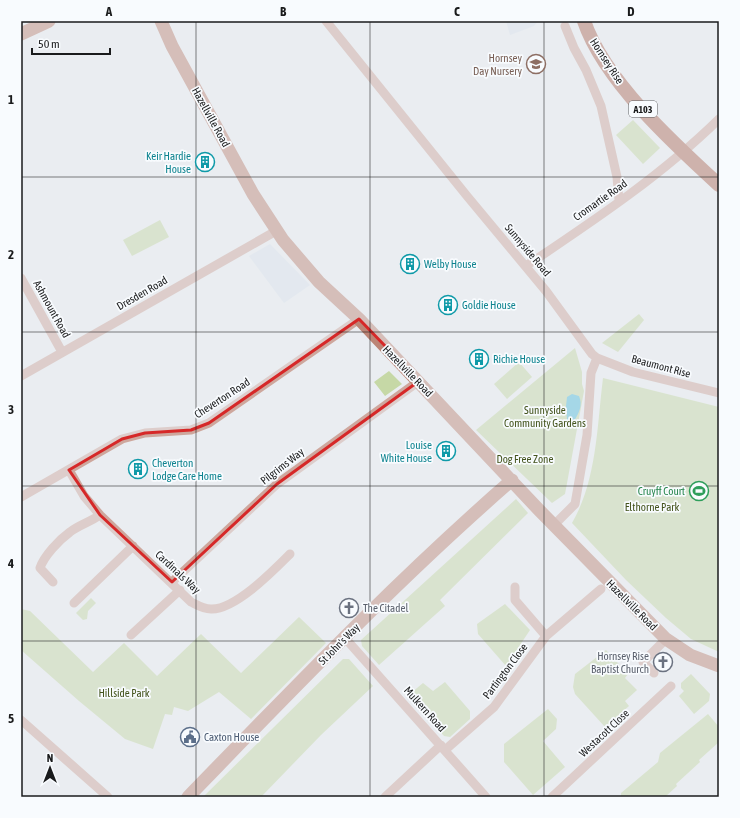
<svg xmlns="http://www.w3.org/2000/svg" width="740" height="818" font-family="'Asap Condensed',sans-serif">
<rect width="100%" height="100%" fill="#eaedf1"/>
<path fill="#dbe3ed" d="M506,21H538L534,26L510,35Z
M270,244L310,285L284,303L249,256Z"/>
<path fill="#c6d8a6" d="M633,120L660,148L643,164L616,135Z
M160,220L169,237L132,256L123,240Z
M639,314L644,320L618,352L602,343Z
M575,348L582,372V384L584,391L565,494L552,503L476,430Z
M519,362L532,377L507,399L494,384Z
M389,371L402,384L385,396L374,382Z
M603,378L719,407V652L691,639L666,618L626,580L572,523C597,480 597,426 603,378Z
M516,499L528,513L440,600L445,606L379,665L362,646L361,640Z
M91,598L96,603L88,611L87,619L83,620L76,613Z
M505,604L530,630L506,666L478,634L477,624Z
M21,609L30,611L93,672L124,643L157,676L201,634L241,673L299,617L326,643L251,719L219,692L188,711L174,707L172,715L165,714L153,749L125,739L79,701L21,650Z
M606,650L628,674L625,678L637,690L625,701L629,706L605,727L575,694L573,687L575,674Z
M343,659H349L373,686L321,735L261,797H203Z
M691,674L710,694L709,701L694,714L679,696L684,691L681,688V683Z
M445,682L470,711V719L450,737L444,736L411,699V693L423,683L433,691Z
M548,709L557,719L556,729L543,741L565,767L533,795L504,762V744Z
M708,714L719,727V742L699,760L700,762L676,784L677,786L665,797H621V793L658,762L660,753Z"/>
<path fill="#53bcdc" d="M572,394L579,396C583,405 579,413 574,421L567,420L566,406L567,397Z"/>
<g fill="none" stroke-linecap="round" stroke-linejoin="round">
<path stroke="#cea79d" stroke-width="9" d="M326,21L467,196L546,291L592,354L597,358L633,372L719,393
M565,26L574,48L586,70L601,106L617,177L619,201
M526,266C593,221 661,176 719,119
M21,278L62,352
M21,376L276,231
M69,470L84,496L100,515L191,602C197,605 203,609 211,609C235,610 273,571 290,554
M21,497L122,439L145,433L191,430L209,423L359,319
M554,525L575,504L587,435L591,373L597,358
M53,582L40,568C44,556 59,540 70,532C79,525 90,522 100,515
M172,582L277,484L419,381
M515,587V600L546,636
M74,603L133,546
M131,635L180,590
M345,638L486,797
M654,673L643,662L666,639
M21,720L108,797
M445,750L494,707L546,636L601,589
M385,797L441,745
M552,797L671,686"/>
<path stroke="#bc8576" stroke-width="13" d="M161,21L172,46L253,194L283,240L319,282L359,319L539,510L666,639L690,655L719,666
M21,34L49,21
M188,797C293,689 398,579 512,480"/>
<path stroke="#ae6b59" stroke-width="14" d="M584,21C604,80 673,143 719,185"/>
</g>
<path d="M0 0H740V818H0ZM359,319L419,381L277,484L172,582L100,515L69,470L122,439L145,433L191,430L209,423Z" fill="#eaedf1" fill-opacity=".55" fill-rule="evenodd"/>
<path fill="none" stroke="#d62828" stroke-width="3" stroke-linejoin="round" d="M359,319L419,381L277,484L172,582L100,515L69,470L122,439L145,433L191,430L209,423Z"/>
<path fill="none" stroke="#1a1b1c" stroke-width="1" stroke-opacity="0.55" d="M196,21V797M370,21V797M544,21V797M21,177H719M21,332H719M21,486H719M21,641H719"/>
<defs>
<symbol id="school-ring" viewBox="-11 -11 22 22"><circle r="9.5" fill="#f8fbfe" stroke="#8d6e63" stroke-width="1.5"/><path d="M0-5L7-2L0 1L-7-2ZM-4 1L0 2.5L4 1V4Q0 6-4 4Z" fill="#8d6e63"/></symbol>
<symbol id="building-ring" viewBox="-11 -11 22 22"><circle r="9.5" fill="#f8fbfe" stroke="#0f9aa8" stroke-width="1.5"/><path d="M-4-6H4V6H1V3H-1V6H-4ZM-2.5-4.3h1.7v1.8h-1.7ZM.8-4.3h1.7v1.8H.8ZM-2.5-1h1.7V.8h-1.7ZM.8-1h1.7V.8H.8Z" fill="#0f9aa8"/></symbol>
<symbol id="stadium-ring" viewBox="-11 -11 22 22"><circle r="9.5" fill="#f8fbfe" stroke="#2e9e5b" stroke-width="1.5"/><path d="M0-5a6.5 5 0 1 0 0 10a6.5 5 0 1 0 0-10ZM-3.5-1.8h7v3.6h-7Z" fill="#2e9e5b"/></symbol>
<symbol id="church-ring" viewBox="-11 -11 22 22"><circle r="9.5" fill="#f8fbfe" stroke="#6b7280" stroke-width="1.5"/><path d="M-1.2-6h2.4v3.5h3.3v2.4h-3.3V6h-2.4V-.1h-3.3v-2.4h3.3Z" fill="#6b7280"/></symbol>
<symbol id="civic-ring" viewBox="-11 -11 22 22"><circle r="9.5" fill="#f8fbfe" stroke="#5c6f8a" stroke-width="1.5"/><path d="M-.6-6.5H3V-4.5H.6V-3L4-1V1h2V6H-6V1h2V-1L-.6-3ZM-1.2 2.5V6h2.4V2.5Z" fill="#5c6f8a"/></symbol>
</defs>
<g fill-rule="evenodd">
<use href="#school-ring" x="525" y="53" width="22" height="22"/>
<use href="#building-ring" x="194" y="151" width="22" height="22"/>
<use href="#building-ring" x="399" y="253" width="22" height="22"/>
<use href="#building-ring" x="437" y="294" width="22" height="22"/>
<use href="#building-ring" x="468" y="348" width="22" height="22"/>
<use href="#building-ring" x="435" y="440" width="22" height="22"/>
<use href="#building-ring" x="127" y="458" width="22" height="22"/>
<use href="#stadium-ring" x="688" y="480" width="22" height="22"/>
<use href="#church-ring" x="338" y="597" width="22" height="22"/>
<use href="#church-ring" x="652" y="651" width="22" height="22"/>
<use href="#civic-ring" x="179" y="726" width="22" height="22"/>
</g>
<g text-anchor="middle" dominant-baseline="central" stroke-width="3.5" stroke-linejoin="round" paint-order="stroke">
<rect fill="#f8fbfe" stroke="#5d5e60" stroke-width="1" x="629" y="101" width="28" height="16" rx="3"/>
<g font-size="10" font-weight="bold" fill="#1a1b1c">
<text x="643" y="109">A103</text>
</g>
<g font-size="11" fill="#785e54" stroke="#f8fbfe" text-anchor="end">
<text x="522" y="58">Hornsey<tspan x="522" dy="13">Day Nursery</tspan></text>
</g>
<g font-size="11" fill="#1a1b1c" stroke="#f8fbfe">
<text transform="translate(607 61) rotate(57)">Hornsey Rise</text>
<text transform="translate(211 117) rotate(61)">Hazellville Road</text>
<text transform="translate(600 200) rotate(-35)">Cromartie Road</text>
<text transform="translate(528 250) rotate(50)">Sunnyside Road</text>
<text transform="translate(142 293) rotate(-30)">Dresden Road</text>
<text transform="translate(52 309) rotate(61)">Ashmount Road</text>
<text transform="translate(661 366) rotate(15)">Beaumont Rise</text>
<text transform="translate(408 371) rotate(46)">Hazellville Road</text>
<text transform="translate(222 398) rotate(-33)">Cheverton Road</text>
<text transform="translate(282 466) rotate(-38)">Pilgrims Way</text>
<text transform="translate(178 572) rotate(43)">Cardinals Way</text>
<text transform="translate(632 605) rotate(45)">Hazellville Road</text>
<text transform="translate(339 644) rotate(-45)">St John's Way</text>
<text transform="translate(505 671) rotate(-53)">Partington Close</text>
<text transform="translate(425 709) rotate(48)">Mulkern Road</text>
<text transform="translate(604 733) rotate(-43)">Westacott Close</text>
</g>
<g font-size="11" fill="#0d838f" stroke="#f8fbfe" text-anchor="start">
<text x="191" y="156" text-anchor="end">Keir Hardie<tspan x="191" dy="13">House</tspan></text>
<text x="424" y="264">Welby House</text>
<text x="462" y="305">Goldie House</text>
<text x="493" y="359">Richie House</text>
<text x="432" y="445" text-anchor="end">Louise<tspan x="432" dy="13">White House</tspan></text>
<text x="152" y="463">Cheverton<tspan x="152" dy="13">Lodge Care Home</tspan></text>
</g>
<g font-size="11" fill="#43531c" stroke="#f8fbfe">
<text x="545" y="410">Sunnyside<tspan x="545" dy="13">Community Gardens</tspan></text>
<text x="525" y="459">Dog Free Zone</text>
<text x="652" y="507">Elthorne Park</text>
<text x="124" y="693">Hillside Park</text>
</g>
<g font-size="11" fill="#27864d" stroke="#f8fbfe" text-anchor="end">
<text x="685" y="491">Cruyff Court</text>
</g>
<g font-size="11" fill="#5b616d" stroke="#f8fbfe" text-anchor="start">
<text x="363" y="608">The Citadel</text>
<text x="649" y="656" text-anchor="end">Hornsey Rise<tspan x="649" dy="13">Baptist Church</tspan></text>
</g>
<g font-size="11" fill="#4e5e75" stroke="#f8fbfe" text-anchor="start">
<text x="204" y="737">Caxton House</text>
</g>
</g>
<rect width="740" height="818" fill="none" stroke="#f8fbfe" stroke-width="44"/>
<g transform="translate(50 768)" stroke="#f8fbfe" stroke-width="3" paint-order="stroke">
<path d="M0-3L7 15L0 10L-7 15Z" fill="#1a1b1c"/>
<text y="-6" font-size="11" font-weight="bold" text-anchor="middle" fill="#1a1b1c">N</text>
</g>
<path d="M32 48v6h78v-6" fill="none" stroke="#1a1b1c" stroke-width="2"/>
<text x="38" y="48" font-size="12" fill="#1a1b1c" stroke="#f8fbfe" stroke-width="3" paint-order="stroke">50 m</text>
<rect x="22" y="22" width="696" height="774" fill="none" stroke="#1a1b1c" stroke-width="1.5"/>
<g font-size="13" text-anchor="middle" font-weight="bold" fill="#1a1b1c">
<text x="109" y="16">A</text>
<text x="283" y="16">B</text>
<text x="457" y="16">C</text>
<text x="631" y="16">D</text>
<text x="11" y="104">1</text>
<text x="11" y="259">2</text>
<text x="11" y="414">3</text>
<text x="11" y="568">4</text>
<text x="11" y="723">5</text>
</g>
</svg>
